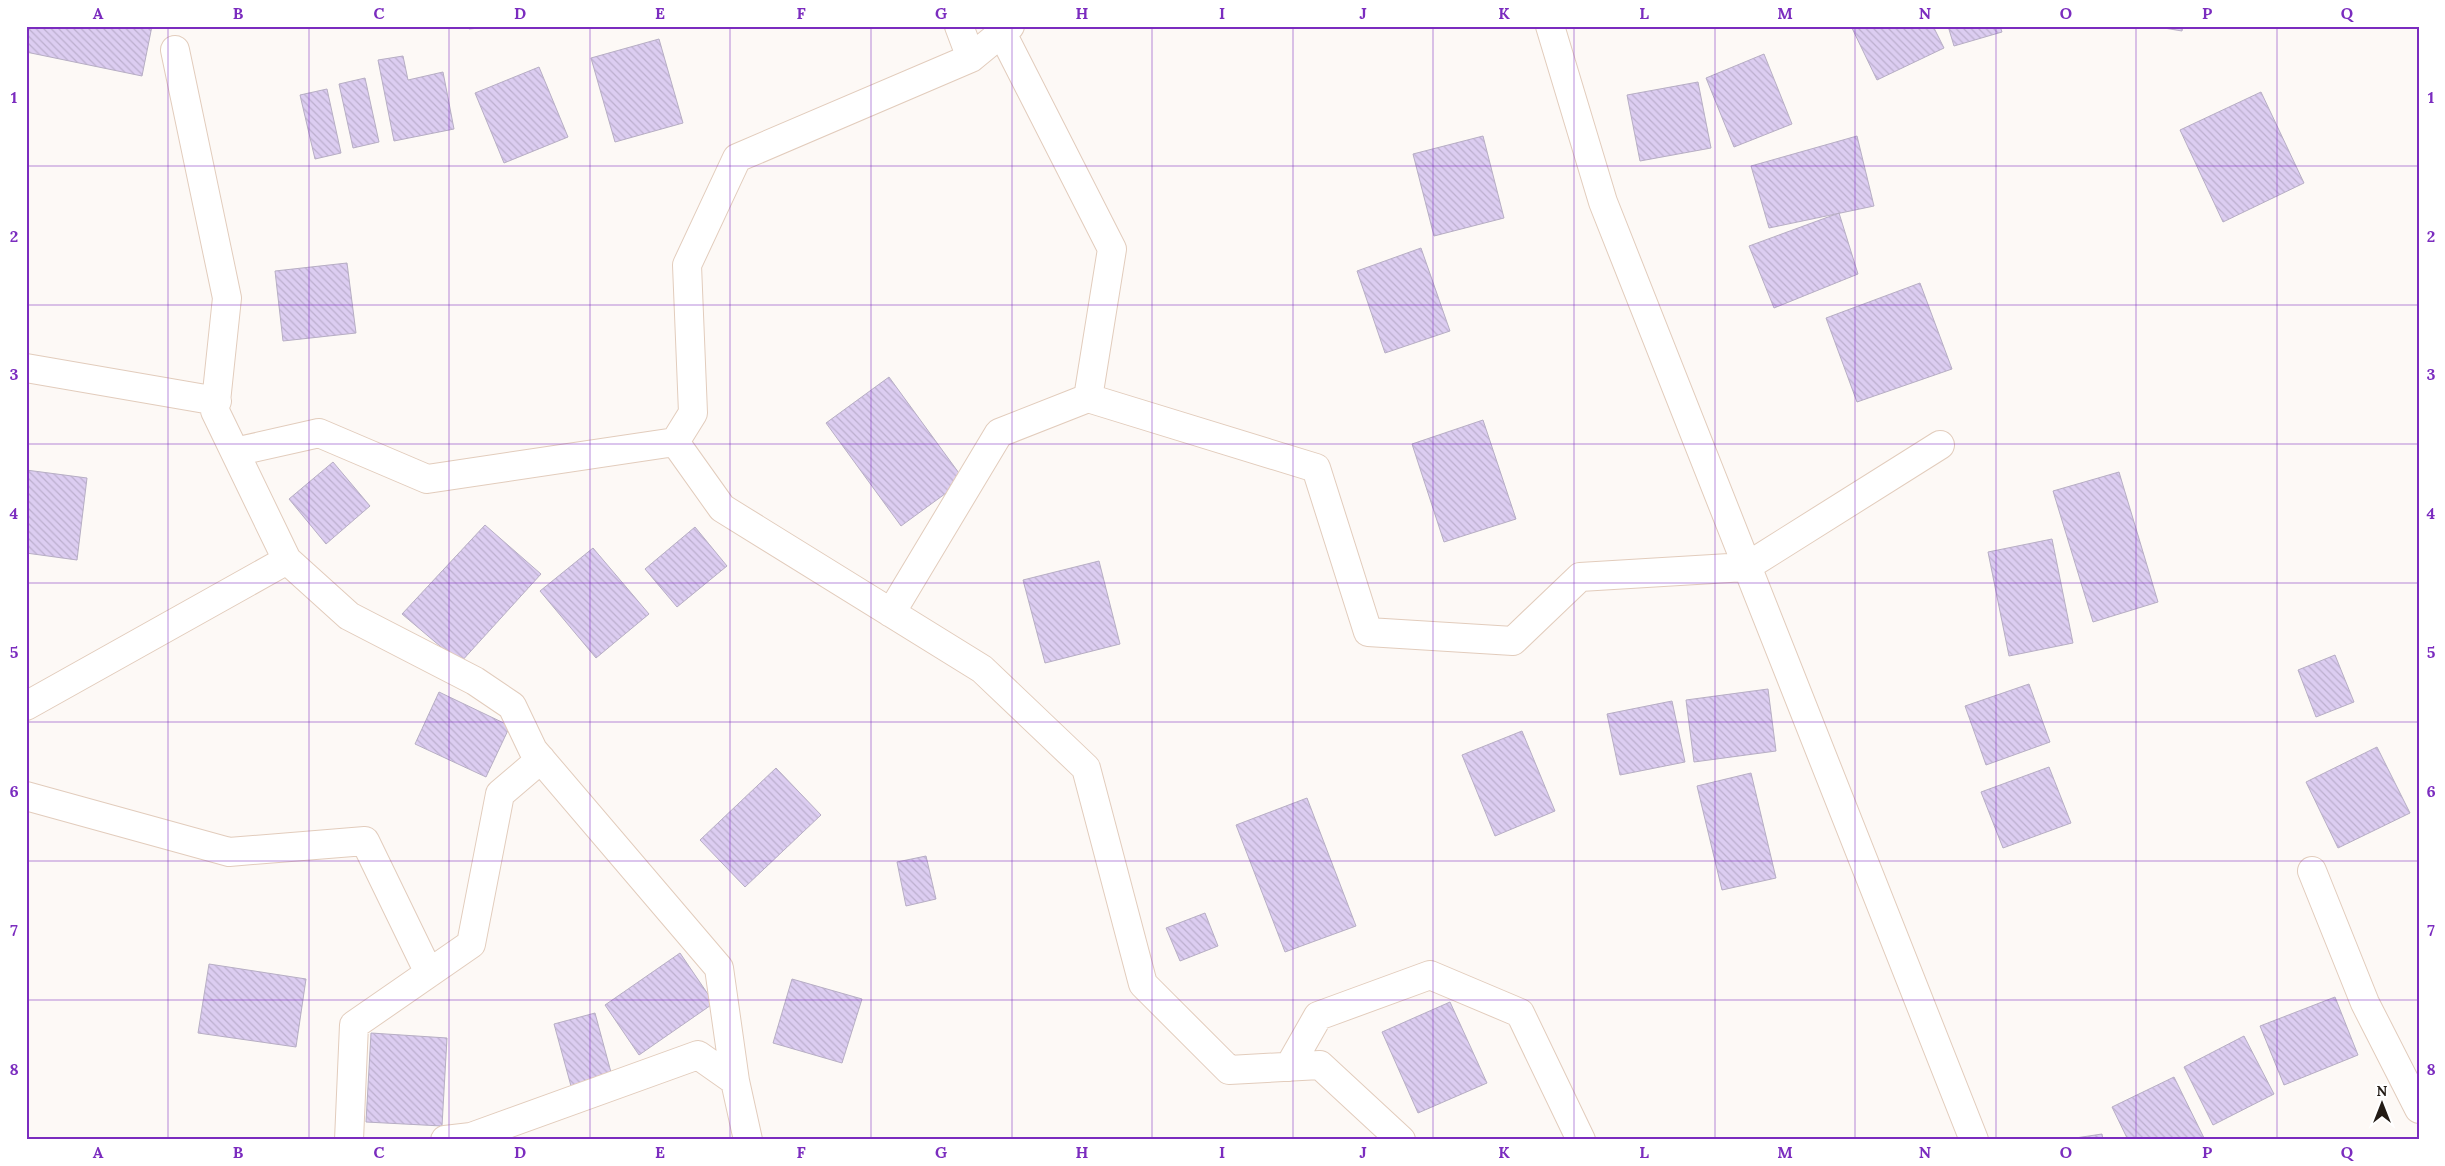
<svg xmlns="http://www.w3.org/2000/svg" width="2445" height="1166" font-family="Lora,serif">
<defs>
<pattern id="building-back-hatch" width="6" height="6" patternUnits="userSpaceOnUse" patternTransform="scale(1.25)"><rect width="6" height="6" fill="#dccdf1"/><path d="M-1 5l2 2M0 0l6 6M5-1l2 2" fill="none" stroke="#bcafce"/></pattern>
</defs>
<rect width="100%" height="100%" fill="#fdf9f6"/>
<path fill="url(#building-back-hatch)" stroke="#b7aec4" d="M26,26H152L142,76L26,52Z
M469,26H501L469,29Z
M1851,26H1933L1944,48L1877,80Z
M1948,26H2000L2002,32L1954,46Z
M2152,26H2183L2182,31Z
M659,39L683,123L615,142L591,58Z
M1764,54L1792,124L1734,147L1706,78Z
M403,56L408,80L443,72L454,129L394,141L378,60Z
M539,67L568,137L504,163L475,93Z
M365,78L379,142L353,148L339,84Z
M1698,82L1711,148L1640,161L1627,95Z
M327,89L341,153L315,159L300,95Z
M2261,92L2304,183L2223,222L2180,130Z
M1483,136L1504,218L1434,236L1413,154Z
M1857,136L1874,206L1769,228L1751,166Z
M1839,213L1858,274L1774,308L1749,246Z
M1421,248L1450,331L1385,353L1357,271Z
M347,263L356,333L283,341L275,271Z
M1920,283L1952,369L1857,402L1826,318Z
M889,377L964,480L901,526L826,423Z
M1483,420L1516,519L1444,542L1412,444Z
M333,462L370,506L326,544L289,499Z
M26,470L87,478L77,560L26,553Z
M2119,472L2158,602L2093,622L2053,491Z
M485,525L541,574L460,663L402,614Z
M695,527L727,566L677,607L645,569Z
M2052,539L2073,643L2009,656L1988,552Z
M593,548L649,614L596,658L540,591Z
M1099,561L1120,644L1045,663L1023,580Z
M2335,655L2354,702L2316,717L2298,670Z
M2029,684L2050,742L1986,765L1965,706Z
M1768,689L1776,751L1694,762L1686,700Z
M439,692L510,726L486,777L415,744Z
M1672,701L1685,762L1620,775L1607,714Z
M1522,731L1555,811L1495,836L1462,755Z
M2377,747L2410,813L2338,848L2306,782Z
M2049,767L2071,823L2003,848L1981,792Z
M776,768L821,815L745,887L700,840Z
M1751,773L1776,878L1722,890L1697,786Z
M1307,798L1356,926L1285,952L1236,825Z
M926,856L936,899L906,906L897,862Z
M1205,913L1218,946L1180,961L1166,928Z
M680,953L714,1003L639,1055L605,1005Z
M209,964L306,979L296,1047L198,1033Z
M792,979L862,999L842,1063L773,1043Z
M2335,997L2358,1055L2284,1085L2260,1026Z
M1450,1002L1487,1083L1418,1113L1382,1032Z
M595,1013L612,1076L571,1086L554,1024Z
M371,1033L447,1038L442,1126L366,1122Z
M2244,1036L2274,1094L2213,1125L2184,1067Z
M2174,1077L2205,1140H2128L2112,1107Z
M2102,1134L2103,1140H2062Z"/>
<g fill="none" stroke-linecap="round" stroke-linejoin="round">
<defs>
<path id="minor" d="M959,26L971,58
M1550,26L1603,202L1974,1140
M175,50L227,298L215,411L287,560L349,616L475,681L512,706L533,750L719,968L735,1081L748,1140
M26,368L217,401
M1088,398L1316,468L1368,632L1513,641L1580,577L1746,567L1940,445
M675,442L693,413L687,265L737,158L971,58L1010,26
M235,452L319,433L427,479L675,442L722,508L982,669L1086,768L1143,984L1229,1070L1320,1065L1401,1140
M891,613L999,433L1088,398L1112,249L1002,33
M26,706L287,560
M26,796L229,852L365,841L429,973
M2312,871L2365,1003L2419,1109
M1289,1067L1318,1016L1430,975L1520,1013L1581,1140
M349,1140L354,1025L471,944L500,794L541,759
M445,1140L471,1137L698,1055L735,1081"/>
</defs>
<use href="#minor" stroke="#e2ccbc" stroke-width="30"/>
<use href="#minor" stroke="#fff" stroke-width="28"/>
</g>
<path fill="none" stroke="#7b2cbf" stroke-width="1" stroke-opacity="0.55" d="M168,26V1140M309,26V1140M449,26V1140M590,26V1140M730,26V1140M871,26V1140M1012,26V1140M1152,26V1140M1293,26V1140M1433,26V1140M1574,26V1140M1715,26V1140M1855,26V1140M1996,26V1140M2136,26V1140M2277,26V1140M26,166H2419M26,305H2419M26,444H2419M26,583H2419M26,722H2419M26,861H2419M26,1000H2419"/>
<rect width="2445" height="1166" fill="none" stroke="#ffffff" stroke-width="55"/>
<g transform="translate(2382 1104)" stroke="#ffffff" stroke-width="4" paint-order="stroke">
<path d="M0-4L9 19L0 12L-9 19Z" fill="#231b15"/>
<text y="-8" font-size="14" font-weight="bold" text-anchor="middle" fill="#231b15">N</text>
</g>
<rect x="28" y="28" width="2390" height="1110" fill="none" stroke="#7b2cbf" stroke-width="2"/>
<g font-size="16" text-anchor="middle" font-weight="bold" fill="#7b2cbf">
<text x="98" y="19">A</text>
<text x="238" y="19">B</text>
<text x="379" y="19">C</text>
<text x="520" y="19">D</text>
<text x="660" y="19">E</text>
<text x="801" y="19">F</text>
<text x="941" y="19">G</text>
<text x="1082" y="19">H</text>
<text x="1222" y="19">I</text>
<text x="1363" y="19">J</text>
<text x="1504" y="19">K</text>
<text x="1644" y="19">L</text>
<text x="1785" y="19">M</text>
<text x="1925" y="19">N</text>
<text x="2066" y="19">O</text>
<text x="2207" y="19">P</text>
<text x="2347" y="19">Q</text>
<text x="14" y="103">1</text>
<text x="2431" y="103">1</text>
<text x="14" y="242">2</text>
<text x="2431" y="242">2</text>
<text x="14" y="380">3</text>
<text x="2431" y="380">3</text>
<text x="14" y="519">4</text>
<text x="2431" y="519">4</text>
<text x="14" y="658">5</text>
<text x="2431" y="658">5</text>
<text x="14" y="797">6</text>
<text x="2431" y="797">6</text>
<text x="14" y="936">7</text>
<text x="2431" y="936">7</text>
<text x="14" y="1075">8</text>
<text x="2431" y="1075">8</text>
<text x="98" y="1158">A</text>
<text x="238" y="1158">B</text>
<text x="379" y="1158">C</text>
<text x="520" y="1158">D</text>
<text x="660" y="1158">E</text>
<text x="801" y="1158">F</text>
<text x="941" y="1158">G</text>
<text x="1082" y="1158">H</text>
<text x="1222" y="1158">I</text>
<text x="1363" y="1158">J</text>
<text x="1504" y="1158">K</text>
<text x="1644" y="1158">L</text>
<text x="1785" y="1158">M</text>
<text x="1925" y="1158">N</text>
<text x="2066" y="1158">O</text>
<text x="2207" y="1158">P</text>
<text x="2347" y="1158">Q</text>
</g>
</svg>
